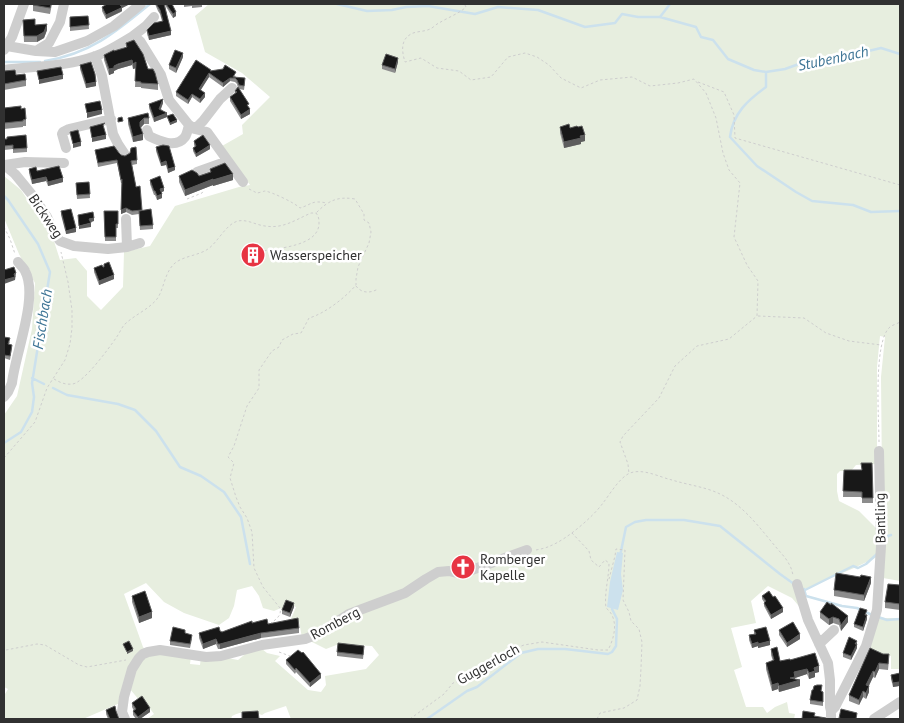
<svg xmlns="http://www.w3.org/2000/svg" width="904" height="723" font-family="'PT Sans',sans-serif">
<rect width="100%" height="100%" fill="#fff"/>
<path fill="#e7eedf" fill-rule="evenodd" d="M209,4H331L342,5L381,4H900V581L883,578L881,377L885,337L880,336L877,367V464L856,465L851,471H840L837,474V491L839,501L859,511L879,531V556L854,568L798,592L803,611L792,598L768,586L751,601L756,623L731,628L742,667L734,670L746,707H763L767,713L775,707L787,702L789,713L795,714L794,719H291L286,706L265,713L262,715C253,711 241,711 232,716L231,719H147L154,714L142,698L139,700L130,689L120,703L83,719H4V693L5,694L8,689L4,687V415L17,396L32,329L35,283L19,254L4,218V176L21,190L53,238L60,260L76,258L87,271V296L101,310L123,287L124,252L150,246L175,206L239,187L250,185L222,146L243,134L242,125L270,97L242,73L205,52L195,16ZM146,583L164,602L184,613L219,625L229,618L234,606L237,590L252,586L259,596L263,608L274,611L281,608L282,612L286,603L296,607L291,619L276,625V626L299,621L302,638L308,640L326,649L339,644L372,646L379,655L366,669L325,676L326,685L321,692L308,690L275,661L280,656L267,653L262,649L249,651L238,660L222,657H201L200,665L190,664L191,656L146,651L143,647L124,594Z
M878,616L885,618H900V669H891V656L862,648Z"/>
<path fill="#cce1ed" d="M617,552L623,553L621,574L623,590L618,610L607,607L610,582Z"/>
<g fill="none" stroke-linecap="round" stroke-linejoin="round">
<path stroke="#cce1ed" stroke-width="2.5" d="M337,4L367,11L392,10L406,7L428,6L475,14L498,7L538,10L585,27L615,23L622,14L638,17H660L696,27L701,37L713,40L728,59L754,70L766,72V87C748,100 733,113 730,137L757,166L796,192L812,201L853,205L871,212L900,211
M660,17L670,4
M45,61C90,54 116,32 150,4
M4,62H40
M766,72L785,69L810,60L839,58L881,48L900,54
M4,196L8,200L38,244L50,272L32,383L34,397L32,412L21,432L4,443
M32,378L44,384
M53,388L67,395L118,404L135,410L156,431L180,467L201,476L224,492L241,517L250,564
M884,542L888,536L891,535
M620,556L626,527L635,522L646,520H684L720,526L780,574L794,584
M804,589L806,596L842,606L857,608L872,615
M805,590L853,566L858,568L866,564L877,554
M878,617L887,620L900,619
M427,719L467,691L477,687L521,653L538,649H565L608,654L612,652L616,646L617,619L612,609L613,606"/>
<path stroke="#cecece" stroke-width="1" stroke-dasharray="2.5 2.5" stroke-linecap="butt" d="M460,4L465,5L466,7C460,13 447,18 439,23C436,24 433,28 430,29C424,32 416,31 411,34C400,40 402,52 405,62L421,58L437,68L459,71L471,80L491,77L508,57L525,53L537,57L549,65L561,78L581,88L600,80L632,77L650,86L678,83L694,79L706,93L716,118L723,153L729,170L740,183L734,237L747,265L758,281L757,316L729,339L697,346L675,366L659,398L623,436L620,442L628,464L629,474
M698,82L724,92L734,115L735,138L900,185
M249,189L257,193C258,193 265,191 265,191C272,192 295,203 300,208C313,204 311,200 327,203
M187,199L202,193L204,190
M4,227L10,239L15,254
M356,286C362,294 371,293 378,289
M758,316L804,318L826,333L849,341L881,345
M54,379C59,382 65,385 72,384C83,384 109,348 116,338C119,334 121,329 124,325C134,315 148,310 157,299C164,289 164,275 173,265C181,256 198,256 208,249C218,242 226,224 238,221C247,219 256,225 265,226C283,229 295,220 311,213H316C319,217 319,219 319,224C318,246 279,248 263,251
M879,442C879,420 873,341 890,327C892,325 897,324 900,322
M4,458L35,422L47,388L65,360L70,344L72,328V310L68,282L61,252
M536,550C541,549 546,548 550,546C566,540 593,517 603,503C610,494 618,480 628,474C641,467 659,477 672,480C688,485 706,487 720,494C743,505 759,527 775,546C780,552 786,558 789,564C791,567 792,571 793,575
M270,624C276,619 282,616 280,608L263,587L254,568L252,532L247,518L240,507L236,497L230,478L234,463L228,457L234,446L247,406L259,388V370L272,351L279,347L282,340L293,334L301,333L309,318C324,314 345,298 356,285V279L358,267L369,243L371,232L369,223L364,220V214L355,199C337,196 328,201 316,213
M6,650L37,644L45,645L79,665L87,667L126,660
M279,652L290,656
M410,719L444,694L453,683L471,677L506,652L524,645L542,642L598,650H608C615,637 619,618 606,608C604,593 609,578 609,563L605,560L599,567L591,560L589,551L572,533
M597,719L600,713L624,708L637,700L640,686L641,668L642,642L639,629L631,621L629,612L623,600L625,550L616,549L615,556L609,579"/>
<path stroke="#cecece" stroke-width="10" d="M133,36L146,26L154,17
M7,46L36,51L55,52L87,41L114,26L141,4
M4,50L12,37L24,4
M36,51L49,43L60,22L64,4
M95,56L102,76L113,134L118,144L124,153
M4,70C34,66 66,67 96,56C109,51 121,43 133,36L140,41L161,75L169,100L189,125L195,129L207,132L243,182
M195,129L203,121L220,99L232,88
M147,130L149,136C159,141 176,149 185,137C187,134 188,129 189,125
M66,148L62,134L63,132L69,129L111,119
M4,165L15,174L33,196L47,217L54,233L60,241L74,246L108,249L127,247L140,243
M5,165L25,162L64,163
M197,172L228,161
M126,219L127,247
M4,397L8,392L12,383C15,354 39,297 25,271C24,268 20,265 18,262
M797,584L808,620L828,663L830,680V707L831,711
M819,644L834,630
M125,719L122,712L124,697L132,669L139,658L143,654L148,652L160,650L206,657L221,656L262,645L305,639L318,634L349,614L405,593L426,579L438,572L449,571L457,573L469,571L527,550
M831,719V711L835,707L866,646L877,610L881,546L879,451
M874,719L900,702"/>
</g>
<path fill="#8c8c8c" d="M33,4H52L50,14L33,11Z
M128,4V5L122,8V11L121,12L106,19L102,11V7Z
M155,4H172L176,16L173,18L165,5L171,35L149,40L147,34V30L162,21L160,14L158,11Z
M184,4H202V7L192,8V6L184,7Z
M88,16L89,29L70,31V17Z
M23,20L47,30L44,38L37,42H24Z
M126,43L148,69L158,84V90L141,88V87H135L136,68L133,69L132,65L118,69L114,71V73L109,75L104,60V55L126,48Z
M183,57L176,73L169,69V65Z
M398,62L395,73L382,69V65Z
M80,65L96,86L86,88L80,69Z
M4,71L26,80V86L4,90Z
M211,71L236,76L235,77L245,82L244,90L239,89L249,108L250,114L241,119L230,101V97L235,94V91L238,88L237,84L235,82L230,81L223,87L209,77L200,90L205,97L200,103L192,97L188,104L176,96V92Z
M163,103L161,109L167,116L177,122L170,125L167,117L154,122L149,108V104Z
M4,108L21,109L26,119V126H23V127L4,129Z
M128,118H149V124H144L141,128L143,140L133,142L128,124Z
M560,127L570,128L578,127L585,141L581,142V144L564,148L560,133Z
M4,139L27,148V152L13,153V149L4,150Z
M194,141L210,149L196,157L193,151V148L195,147L194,145Z
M156,147L175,170L168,173L166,165L161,166L156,151Z
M95,150L119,153L121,155L137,160V164L132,165L136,187L142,210L153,225V229L140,230L139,214L132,215L126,212L121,214L122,183H121L117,163L98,167Z
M29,169L37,171L63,182L48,186L46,181L32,184L29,173Z
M210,169L233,180L213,186V185L185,196L179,182V176H199L210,172Z
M150,180L164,191L162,192V198L157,200L155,195H154L150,184Z
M89,182L90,198L77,199L76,183Z
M61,211L76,232L66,234L61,215Z
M104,211H118V228H116V241H105Z
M103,267L114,279L99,285L94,272V268Z
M4,337L10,342L9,344L12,348L10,360L4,358Z
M872,463L873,503H862V497H843L844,470H862Z
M871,583L864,601L834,596V590Z
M900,585V610L885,608V602Z
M132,596L152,618L139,623L132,602Z
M762,596L773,597L783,612L771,619L764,606V602L762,599Z
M294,607L290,617L282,614V610Z
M820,612L848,622L841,631L839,625L833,623L829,625L820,618Z
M867,614V619L863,631L854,627V624Z
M252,623L299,628V633L261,638L220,649H218L216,644L203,649L199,638V633L222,632Z
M754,630L770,645L758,648V646L752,648L749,640V635L754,634Z
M779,630L800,639L787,647L779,635Z
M185,634L192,639L190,648L170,645V641Z
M857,644V648L851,660L843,657V653Z
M870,648L889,660L888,670L879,669L875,678L873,677L869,686V692L866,699L863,697L859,705L849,701V695Z
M771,649L780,661L790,660L819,672L815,673V677L809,679L807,674L795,678V679L800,686L779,692L778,689L772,691L766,669V663L773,661L771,655Z
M364,650L363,659L337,656V652Z
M286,660L321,678L310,687L296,672L295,674L286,664Z
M900,673V690L899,686L893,687L891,679V675Z
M822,691L823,692V706L810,704V700Z
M132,703L150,712L140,719H136L133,715V711H134L132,707Z
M106,710L116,711L119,719H108L106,714Z"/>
<path fill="#5d5d5d" d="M122,4H128V5L122,8V11L106,19V15Z
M176,12V16L173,18V14Z
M47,24V30L44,38L37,42V36Z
M171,31V35L149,40V36Z
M183,53V57L176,73V68Z
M398,58V62L395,73V69Z
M132,60V65L118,69L114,71V73L109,75V69L114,66Z
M136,62V68L133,69V64Z
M209,73V77L199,93V89Z
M63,75V79L39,84V80Z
M230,78V81L223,87V83Z
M96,82V86L86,88V84Z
M205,93V97L200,103V99Z
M192,94V97L188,104V100Z
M163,99V103L159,113V109Z
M250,109V114L241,119V115Z
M102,110V114L87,118V113Z
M167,113V117L154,122V118Z
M144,118V124L140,128V122Z
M177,120V122L170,125V123Z
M143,134V140L133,142V137Z
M106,135V139L92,142V138Z
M585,135V141L581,142V144L564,148V142Z
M81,142V146L73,148V144Z
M210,145V149L196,157V154Z
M166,161V165L161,166V163Z
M175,167V170L168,173V169Z
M233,174V180L213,186V180Z
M46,177V181L32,184V180Z
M63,178V182L48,186V182Z
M213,179V185L185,196V190Z
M164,188V191L160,193V189Z
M162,194V198L157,200V196Z
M126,208V212L121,214V210Z
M94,218V221L89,223V219Z
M91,223V227L79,229V226Z
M76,228V232L66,234V231Z
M258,254V256L251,259V257Z
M16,273L15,280L4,284V280Z
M114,275V279L99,285V281Z
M871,577V583L864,601V595Z
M294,603V607L290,617V613Z
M783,608V612L771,619V615Z
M152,612V618L139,623V617Z
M867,615V619L863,631V627Z
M848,616V622L841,631V625Z
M833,617V623L829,625V619Z
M261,633V638L220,649V644Z
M800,634V639L787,647V643Z
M216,639V644L203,649V644Z
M770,641V645L758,648V644Z
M857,641V648L851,660V656Z
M758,642V646L752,648V644Z
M133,649V651L127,654V652Z
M879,663V669L875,678V672Z
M819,666V672L815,673V677L809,679V673L814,668Z
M807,669V674L795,678V681L800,680V686L779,692V686L790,678L794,672Z
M873,671V677L866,691V685Z
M321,674V678L310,687V683Z
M899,682V686L893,687V683Z
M778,683V689L772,691V685Z
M869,686V692L866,699V693Z
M863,691V697L859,705V700Z
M150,708V712L140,719H138V717Z"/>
<path fill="#181818" stroke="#5d5d5d" d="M33,4H51L50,8L33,5Z
M107,4H122L120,5L122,7L121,8L106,15L102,7Z
M156,4H164L171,31L149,36L147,30L154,23L163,21L160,10Z
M166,4H172L176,12L173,14Z
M88,16L89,25L70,27V17Z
M35,19V25L47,24L44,32L37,36H24L23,20Z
M134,40L143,54L148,69H153L155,73L158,84L141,83V82L135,81L136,62L133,64L132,60L118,64L114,66V68L109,69L104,55L114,50V51L127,47L126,43Z
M175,50L183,53L176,68L169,65Z
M386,54L398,58L395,69L382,65Z
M196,60L211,70L210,71L223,69L225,65L236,72L233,77L245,78L244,86L239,85L237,80L235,78H230L223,83L209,73L199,89L205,93L200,99L192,94L188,100L176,92Z
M91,62L95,74L96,82L86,84L80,65Z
M61,67L63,75L39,80L37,71Z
M15,70L16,75L25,74L26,80L4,84V71Z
M238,87L249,104L247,105L250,109L241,115L230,97L237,92L235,91Z
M163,99L159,109L167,113L154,118L149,104Z
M100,101L102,110L87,113L85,104Z
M21,106V109L25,108L26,119L23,120V121L4,123V108Z
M148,113L149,118H144L140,122V126L143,134L133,137L128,118Z
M173,114L177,120L170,123L167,116Z
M122,117L123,121L118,122V118Z
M105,123L103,125L106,135L92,138L90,127Z
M569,124L570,128L577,126L578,127L582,126L585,135L580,136L581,138L564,142L560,127Z
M78,130L81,142L73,144L70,132Z
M26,135L27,148L13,149V145L4,146V139H7V137Z
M203,135L210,145L196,154L193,148L196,146L194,141Z
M163,145L169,146L175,167L168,169L166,161L161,163L156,147Z
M114,146L119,153L121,155L125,156L130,153L131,148L136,147L137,160L131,161L136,187L140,186L142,210L132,211L126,208L121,210L122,179L121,180L117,160L98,163L95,150Z
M225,163L233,174L213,180V179L185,190L179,176L192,170L197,173L199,176L211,172L210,169Z
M59,166L63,178L48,182L46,177L32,180L29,169L36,167L37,171Z
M160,176L164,188L160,189L162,194L157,196L155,191H154L150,180Z
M89,182L90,194L77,195L76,183Z
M71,209L76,228L66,231L61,211Z
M151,209L153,225L140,226L139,211Z
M104,211H118V224H116V237H105Z
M93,212L94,218L89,219L91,223L79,226L78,215Z
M255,248L258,254L251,257L249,251Z
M109,262L114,275L99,281L94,268L102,265L103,267H104V264Z
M14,267L16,273L14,274L15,277L4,280V270Z
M4,337L10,338L8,344L12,345L10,356L4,355Z
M861,463H872L873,498H862V492L843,491L844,470H862Z
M836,573L860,577L861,575L871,577L864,595L834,590Z
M888,584L900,585V604L885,602Z
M145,591L152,612L139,617L132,596Z
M769,591L773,597L775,596L783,608L771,615L764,603L766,601L762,596Z
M286,600L294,603L290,613L282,610Z
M827,602L831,605V603L848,616L841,625L839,619L833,617L829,619L820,612Z
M860,608L867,610L865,615H867L863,627L854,624Z
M298,618L299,628L261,633L220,644H218L216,639L203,644L199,633L219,627L220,631L222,632L252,621V623L267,619L268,624Z
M793,622L800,634L787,643L779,630Z
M173,627L185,630V633L192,635L190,644L170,641Z
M766,627L770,641L758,644V642L752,644L749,635L756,634L754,630Z
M849,637L857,641L855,644H857L851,656L843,653Z
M129,641L133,649L127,652L123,644Z
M338,643L364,646L363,655L337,652Z
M777,647L780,661L790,659V660L815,653L819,666L814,668L815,671L809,673L807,669L794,672L795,677L790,678L800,680L779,686L778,683L772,685L766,663L774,660L771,649Z
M870,648L883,654H889L888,664L879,663L875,672L873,671L866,685L869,686L866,693L863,691L859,700L849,695Z
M298,650L302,653L303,652L321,674L310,683L296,668L295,670L286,660Z
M900,673V686L899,682L893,683L891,675Z
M817,685H822L821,691L823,692V702L810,700L812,690H813L814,686Z
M142,696L150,708L138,717L133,711L136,709L132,703Z
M115,706L116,711L119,719H110L106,710Z
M841,709L857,713L856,719H843L839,718Z
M258,711L259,719H242V712Z
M803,711L815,713L814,716L826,718L827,719H802Z"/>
<defs>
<symbol id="building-disc" viewBox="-11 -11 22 22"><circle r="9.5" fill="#e73443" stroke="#fff"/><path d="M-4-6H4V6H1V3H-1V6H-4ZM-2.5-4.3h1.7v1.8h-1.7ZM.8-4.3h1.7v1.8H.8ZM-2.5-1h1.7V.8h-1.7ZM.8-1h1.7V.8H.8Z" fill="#fff"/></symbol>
<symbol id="church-disc" viewBox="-11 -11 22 22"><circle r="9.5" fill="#e73443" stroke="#fff"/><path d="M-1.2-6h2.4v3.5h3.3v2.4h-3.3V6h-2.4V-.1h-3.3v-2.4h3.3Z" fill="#fff"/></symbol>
</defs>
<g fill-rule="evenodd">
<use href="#building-disc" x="239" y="241" width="28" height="28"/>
<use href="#church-disc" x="449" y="553" width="28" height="28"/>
</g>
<g text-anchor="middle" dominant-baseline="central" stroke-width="5" stroke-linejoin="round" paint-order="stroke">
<g font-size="14" fill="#313131" stroke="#fff">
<text transform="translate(46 216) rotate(56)">Bickweg</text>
<text transform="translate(880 518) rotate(-91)">Bantling</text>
<text transform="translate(335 623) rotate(-28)">Romberg</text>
<text transform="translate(488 664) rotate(-29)">Guggerloch</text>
</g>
<g font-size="14" fill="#313131" stroke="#fff" text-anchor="start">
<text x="270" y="255">Wasserspeicher</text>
<text x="480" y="559">Romberger<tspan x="480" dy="16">Kapelle</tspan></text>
</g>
<g font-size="15" font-style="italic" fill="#3d7495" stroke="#fff">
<text transform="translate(833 58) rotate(-12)">Stubenbach</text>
<text transform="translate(42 319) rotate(-81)">Fischbach</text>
</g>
</g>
<rect width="904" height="723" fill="none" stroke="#313131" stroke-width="10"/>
</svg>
